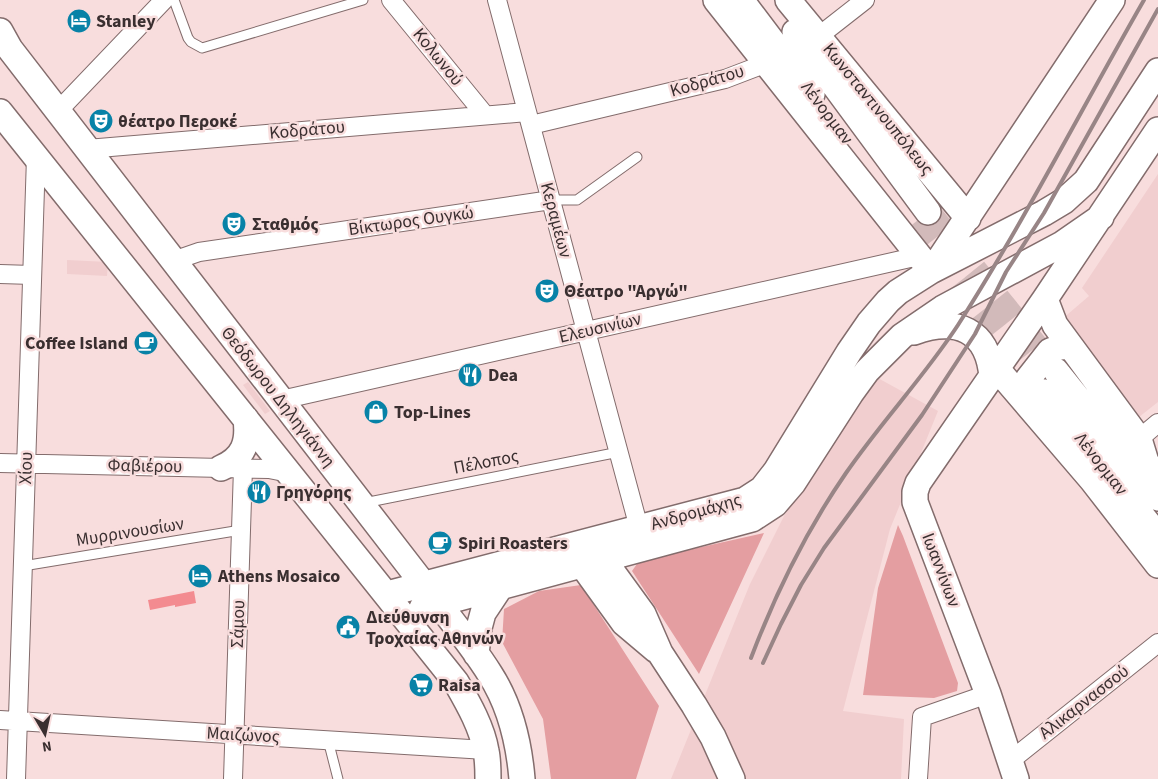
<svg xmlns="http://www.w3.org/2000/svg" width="1158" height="779" font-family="'Source Sans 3',sans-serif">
<rect width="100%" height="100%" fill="#f8dddd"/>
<path fill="#f1cecf" d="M1158,174V402L1139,417L1061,320L1089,296L1082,288Z
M67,260L108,262L107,276L67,274Z
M876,377L938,411L890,529L843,711L904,719L901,779H671L750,584L784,516Z
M248,382L270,411L265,414L243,385Z"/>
<path fill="#e49ea1" d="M898,525L903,536L958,683L957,691L934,698L863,695L878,588Z
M764,533L699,674L632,571L639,561Z
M581,585L659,706L636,779H551L543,719L502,642L504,609L539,591Z"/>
<path fill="#f38b90" d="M194,591L196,603L175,607V605L150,610L148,600Z"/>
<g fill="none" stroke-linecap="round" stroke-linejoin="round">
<path stroke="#d2baba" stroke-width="25" stroke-dasharray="25 12" stroke-linecap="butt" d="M928,212L1056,371
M913,224L1044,392"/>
<defs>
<path id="lane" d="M174,0L188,38L191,42L202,48L363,0
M551,200H577L637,157
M364,503L619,452
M23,566L241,530
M328,740L338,779"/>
<path id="street" d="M391,0L485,115
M497,0L639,528
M819,36L865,0
M58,111L164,0
M531,125L725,79L767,63
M87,149L527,112
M173,261L199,252L551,200
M0,274L32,275
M281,400L919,256
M1139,439L1158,423
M0,463L269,469L289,473
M0,720L486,750
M1010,761L1158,643
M16,779L36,157
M233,779L243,468
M918,779L922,717L988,694"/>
<path id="secondary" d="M716,0L931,271
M741,0L812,94
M788,0L968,218
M0,31L10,49L424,585C446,614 470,642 490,674C510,705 519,743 522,779
M795,32L928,212
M0,112L456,682C468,703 482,727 486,751C488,760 488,770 488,779
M933,269L1112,0
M1045,299L1055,325L1139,439L1146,462L1158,477
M914,332C956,317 988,329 992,377
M997,369L1092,480L1158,565
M1056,371L1158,498
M1044,392L1158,536
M1024,400L1028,379L1050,351L1060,347L1070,346
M221,468C244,458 249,442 246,419
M595,548L643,614L660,653L694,705L713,737L732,779
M572,551L624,623L656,650
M387,594L745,500L762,489L776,471L849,352L869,323L888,301L898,292L931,271L1044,213L1064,201L1086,181L1158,71
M422,608L752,519L775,504L793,483L851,393L867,371L902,336L943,308L1062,244L1101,217
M476,654L479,628L483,613L501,586
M1016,779L988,694L915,502V492L918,483L1045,299L1158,130"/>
</defs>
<use href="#lane" stroke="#836c6c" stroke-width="11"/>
<use href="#street" stroke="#836c6c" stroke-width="20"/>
<use href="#secondary" stroke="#836c6c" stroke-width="28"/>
<use href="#lane" stroke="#fff" stroke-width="9"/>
<use href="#street" stroke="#fff" stroke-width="18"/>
<use href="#secondary" stroke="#fff" stroke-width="25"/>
<path stroke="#988586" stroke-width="4" d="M751,658C776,592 806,531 846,473C881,422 924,377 958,325C1025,220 1082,108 1144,0
M763,663L781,624L801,585L824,548L922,415L975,334L1006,272L1044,213L1158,9"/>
</g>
<defs>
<symbol id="hotel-disc" viewBox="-11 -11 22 22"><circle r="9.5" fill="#0782a7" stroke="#f8dddd"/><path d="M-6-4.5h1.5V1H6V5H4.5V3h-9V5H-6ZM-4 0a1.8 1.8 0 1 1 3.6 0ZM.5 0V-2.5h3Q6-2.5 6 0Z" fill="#fff"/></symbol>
<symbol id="theatre-disc" viewBox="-11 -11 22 22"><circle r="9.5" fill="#0782a7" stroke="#f8dddd"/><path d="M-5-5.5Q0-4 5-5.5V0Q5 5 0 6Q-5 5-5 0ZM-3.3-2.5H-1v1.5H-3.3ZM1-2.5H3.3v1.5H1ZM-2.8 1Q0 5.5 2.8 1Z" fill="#fff"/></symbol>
<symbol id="cafe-disc" viewBox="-11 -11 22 22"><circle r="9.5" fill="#0782a7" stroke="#f8dddd"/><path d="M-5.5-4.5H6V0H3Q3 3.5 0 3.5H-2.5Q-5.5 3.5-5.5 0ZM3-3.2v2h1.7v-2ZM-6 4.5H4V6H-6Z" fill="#fff"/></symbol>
<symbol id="restaurant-disc" viewBox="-11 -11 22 22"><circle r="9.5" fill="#0782a7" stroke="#f8dddd"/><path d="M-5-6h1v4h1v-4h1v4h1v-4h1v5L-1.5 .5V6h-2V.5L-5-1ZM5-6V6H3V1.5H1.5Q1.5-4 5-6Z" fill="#fff"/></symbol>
<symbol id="shop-disc" viewBox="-11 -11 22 22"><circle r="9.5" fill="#0782a7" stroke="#f8dddd"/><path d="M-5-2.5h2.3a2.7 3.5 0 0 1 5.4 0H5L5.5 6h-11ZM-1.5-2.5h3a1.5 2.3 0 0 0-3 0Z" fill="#fff"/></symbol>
<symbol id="civic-disc" viewBox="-11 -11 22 22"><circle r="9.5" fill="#0782a7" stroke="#f8dddd"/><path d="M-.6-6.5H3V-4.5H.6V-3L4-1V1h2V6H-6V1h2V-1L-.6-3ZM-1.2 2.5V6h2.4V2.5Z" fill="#fff"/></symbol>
<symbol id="supermarket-disc" viewBox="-11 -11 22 22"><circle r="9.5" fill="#0782a7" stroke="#f8dddd"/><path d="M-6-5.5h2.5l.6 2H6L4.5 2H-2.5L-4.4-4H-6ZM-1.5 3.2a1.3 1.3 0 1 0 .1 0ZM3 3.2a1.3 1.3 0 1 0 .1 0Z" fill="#fff"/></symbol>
</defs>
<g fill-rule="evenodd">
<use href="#hotel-disc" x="65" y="7" width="28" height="28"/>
<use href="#theatre-disc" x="87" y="107" width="28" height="28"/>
<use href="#theatre-disc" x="220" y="210" width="28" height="28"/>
<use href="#theatre-disc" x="533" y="277" width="28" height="28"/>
<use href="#cafe-disc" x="132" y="329" width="28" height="28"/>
<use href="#restaurant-disc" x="456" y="361" width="28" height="28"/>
<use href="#shop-disc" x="362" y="398" width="28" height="28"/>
<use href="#restaurant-disc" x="245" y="478" width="28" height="28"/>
<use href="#cafe-disc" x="426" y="529" width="28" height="28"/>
<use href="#hotel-disc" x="186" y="562" width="28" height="28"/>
<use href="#civic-disc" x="334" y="613" width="28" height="28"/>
<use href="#supermarket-disc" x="407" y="671" width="28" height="28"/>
</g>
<g text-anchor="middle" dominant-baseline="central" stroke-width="5" stroke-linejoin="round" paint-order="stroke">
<g font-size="18" font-weight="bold" fill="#3a2f30" stroke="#f8dddd" text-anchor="start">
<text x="96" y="21">Stanley</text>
<text x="118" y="121">θέατρο Περοκέ</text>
<text x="252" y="224">Σταθμός</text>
<text x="564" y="291">Θέατρο "Αργώ"</text>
<text x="128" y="343" text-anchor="end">Coffee Island</text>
<text x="488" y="375">Dea</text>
<text x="394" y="412">Top-Lines</text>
<text x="276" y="492">Γρηγόρης</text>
<text x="458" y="543">Spiri Roasters</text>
<text x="218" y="576">Athens Mosaico</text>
<text x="366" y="617">Διεύθυνση<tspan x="366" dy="21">Τροχαίας Αθηνών</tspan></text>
<text x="438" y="685">Raisa</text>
</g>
<g font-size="18" fill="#3a2f30" stroke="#f8dddd">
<text transform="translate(438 57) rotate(51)">Κολωνού</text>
<text transform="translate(707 81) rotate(-16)">Κοδράτου</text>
<text transform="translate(878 109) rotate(51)">Κωνσταντινουπόλεως</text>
<text transform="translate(827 113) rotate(53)">Λένορμαν</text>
<text transform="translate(307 130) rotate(-5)">Κοδράτου</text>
<text transform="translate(556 220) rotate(75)">Κεραμέων</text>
<text transform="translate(411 221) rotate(-8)">Βίκτωρος Ουγκώ</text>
<text transform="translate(600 328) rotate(-13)">Ελευσινίων</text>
<text transform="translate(278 397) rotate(52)">Θεόδωρου Δηληγιάννη</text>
<text transform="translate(486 462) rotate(-11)">Πέλοπος</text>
<text transform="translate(1101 464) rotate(52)">Λένορμαν</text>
<text transform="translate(145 466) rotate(1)">Φαβιέρου</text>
<text transform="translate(26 468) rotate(-88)">Χίου</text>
<text transform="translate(696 512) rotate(-16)">Ανδρομάχης</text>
<text transform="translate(130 532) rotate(-9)">Μυρρινουσίων</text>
<text transform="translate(941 570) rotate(69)">Ιωαννίνων</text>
<text transform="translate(238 624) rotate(-88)">Σάμου</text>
<text transform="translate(1084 702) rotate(-38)">Αλικαρνασσού</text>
<text transform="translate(243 735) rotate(3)">Μαιζώνος</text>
</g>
</g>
<g transform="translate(45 734) rotate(171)" stroke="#f8dddd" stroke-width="4" paint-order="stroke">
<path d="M0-4L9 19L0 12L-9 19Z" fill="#3a2f30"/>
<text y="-8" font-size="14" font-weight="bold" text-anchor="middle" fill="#3a2f30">N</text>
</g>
</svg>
